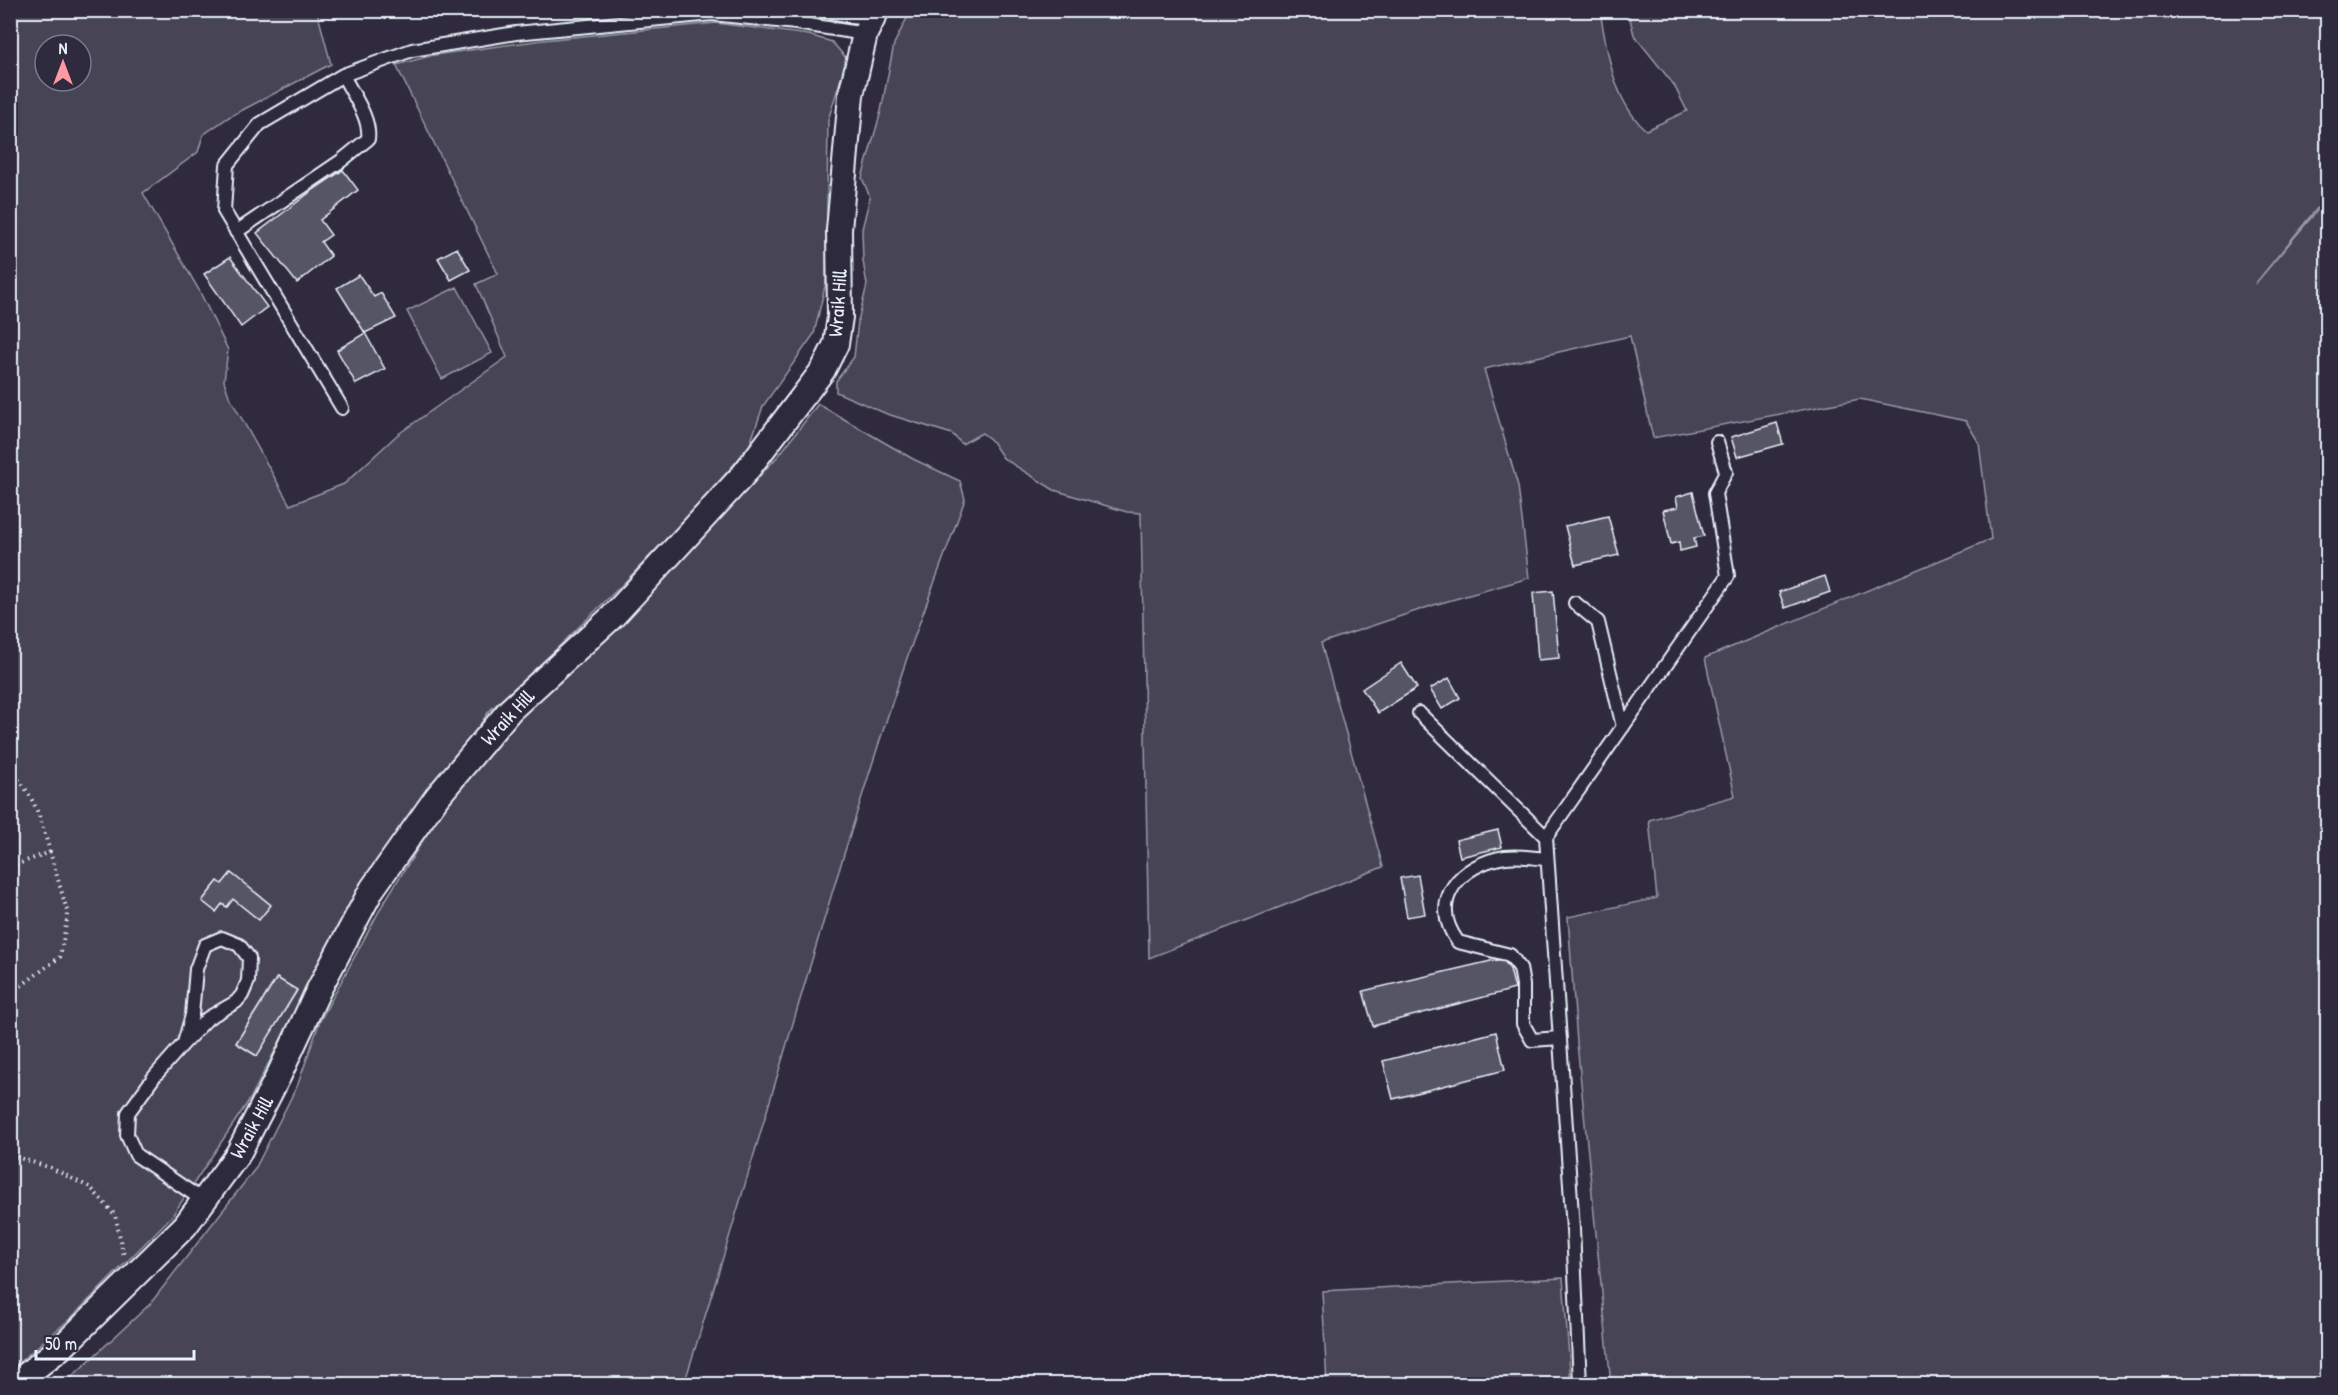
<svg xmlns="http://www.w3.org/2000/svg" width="2338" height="1395" font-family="'Patrick Hand',sans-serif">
<rect width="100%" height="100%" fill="#2f2a3d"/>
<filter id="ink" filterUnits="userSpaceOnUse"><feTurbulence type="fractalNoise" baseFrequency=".0167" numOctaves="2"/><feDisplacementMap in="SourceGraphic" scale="12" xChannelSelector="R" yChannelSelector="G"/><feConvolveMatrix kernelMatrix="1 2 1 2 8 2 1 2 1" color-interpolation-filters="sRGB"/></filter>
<g filter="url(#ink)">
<path fill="#464455" stroke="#979aa6" stroke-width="1.5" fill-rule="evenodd" d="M911,10L1600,11C1607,51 1613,101 1646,130L1687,111L1674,85L1634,35L1628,11H2327V196L2255,284L2327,199V1384H1611L1577,1043L1568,917L1657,898L1649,820L1735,796L1705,658L1991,539L1979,443L1966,421L1860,399L1653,438L1630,336L1484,369L1518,486L1529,578L1434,605L1321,643L1383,867L1149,958L1141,513L1127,512L1054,490L1003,458L991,440L982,433L962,444L952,434L887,414L836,392V381L854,357L858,321L867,285L863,261L862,229L870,197L862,178L881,111L894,44Z
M11,11H317L331,64L229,117L203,135L198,152L143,193L199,290L228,350L224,381L229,396L290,505L344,484L397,435L507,357L476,284L498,274L396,65L434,55L543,40L716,23L809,35L832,42L847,59L828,120L826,282L814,334L763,406L749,447L694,510L624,583L541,664L489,711L453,766L352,902L250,1099L172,1216L71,1318L11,1369ZM45,45H81V81H45ZM231,873L270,904L259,920L233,899L227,907L222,904L216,912L202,901L218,881L222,884ZM276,978L297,991L256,1056L236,1043Z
M457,287L492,353L442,379L407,311Z
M818,404L913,459L960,481L965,499C945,556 922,613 903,670C824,906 759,1147 684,1384H64L150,1304L255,1169L298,1084L320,1021L383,904L435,821L513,718L712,527L780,454Z
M1563,1278L1571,1384H1327L1322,1291Z"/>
<path fill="#575565" stroke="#e8f1f8" stroke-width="1.5" d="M343,170L358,190L320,220L331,235L321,242L331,256L297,283L257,233L309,193Z
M457,248L470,270L451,280L438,258Z
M230,257L267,307L241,327L204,274Z
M359,275L374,297L381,293L396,318L365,333L337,288Z
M365,333L385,369L356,384L337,350Z
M1777,423L1783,444L1737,457L1731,437Z
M1693,492L1704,536L1694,538L1696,547L1680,551L1679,542L1671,544L1663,510L1678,507L1676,497Z
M1608,516L1619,555L1575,565L1565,526Z
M1825,576L1830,592L1785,608L1779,592Z
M1553,591L1559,658L1538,660L1533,593Z
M1401,663L1417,688L1378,713L1362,689Z
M1449,678L1460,698L1442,709L1430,689Z
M1498,830L1502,847L1460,857L1456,840Z
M231,873L271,905L259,920L233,899L227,907L222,904L216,912L202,901L218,881L222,884Z
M1418,875L1425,914L1407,917L1400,878Z
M1495,960L1505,962L1510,969L1515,989L1373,1026L1363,991Z
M277,978L297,990L257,1056L236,1043Z
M1496,1032L1505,1070L1393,1099L1383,1061Z"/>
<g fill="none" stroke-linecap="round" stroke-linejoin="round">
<defs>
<path id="lane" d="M498,10H531
M820,10L872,20
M236,232L341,161L368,139C371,118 352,94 343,75
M342,408L224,211L227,165L260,124L343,75L412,50L516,33L712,14L796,23L865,34
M1575,603L1598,622L1623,727
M1419,713L1546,837
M1547,859C1534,858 1518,855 1505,857C1461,864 1427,900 1458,942L1510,955L1520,968L1523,985V1024L1532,1040L1560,1038
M184,1043L208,1018L236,1002L242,995L248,981L249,958L239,945L222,938L205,945L196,969L192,1015L184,1043L154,1077L128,1113L127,1135L136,1155L204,1201
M1580,1384L1573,1229L1546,837L1728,576L1715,493L1726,472L1717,442"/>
<path id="street" d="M15,1384L65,1344L185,1226L238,1154L279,1075L318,991L372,889L437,797L510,710L613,616L744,474L823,370L836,344L840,317L839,230L851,95L865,34L877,10"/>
</defs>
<use href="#lane" stroke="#e8f1f8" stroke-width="16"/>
<use href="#street" stroke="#e8f1f8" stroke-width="28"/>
<path stroke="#e8f1f8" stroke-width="4" stroke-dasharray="1.5 4.5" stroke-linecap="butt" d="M10,186L18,221L10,247
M10,771C34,792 42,823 50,852
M10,867L50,852L68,914L60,957L10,994
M10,1155L51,1168L91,1188L115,1215L124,1256"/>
<use href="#lane" stroke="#2f2a3d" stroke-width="12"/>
<use href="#street" stroke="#2f2a3d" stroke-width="24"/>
</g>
</g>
<g text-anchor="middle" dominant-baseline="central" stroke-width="5" stroke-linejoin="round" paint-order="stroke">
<g font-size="20" fill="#e8f1f8" stroke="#2f2a3d">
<text transform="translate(837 303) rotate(-86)">Wraik Hill</text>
<text transform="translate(507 717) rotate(-47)">Wraik Hill</text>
<text transform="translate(251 1127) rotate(-61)">Wraik Hill</text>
</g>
</g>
<rect width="2338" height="1395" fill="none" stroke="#2f2a3d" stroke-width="36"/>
<rect x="18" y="18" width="2302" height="1359" fill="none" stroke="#e8f1f8" stroke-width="2" filter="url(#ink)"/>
<g transform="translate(63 63)"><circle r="28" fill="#2f2a3d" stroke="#797a88" stroke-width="1.5"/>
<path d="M0-4.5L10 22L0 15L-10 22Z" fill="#ff9aa2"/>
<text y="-9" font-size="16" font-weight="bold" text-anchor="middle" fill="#e8f1f8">N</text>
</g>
<path d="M36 1350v9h158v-9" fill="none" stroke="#e8f1f8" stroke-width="3"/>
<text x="45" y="1350" font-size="18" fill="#e8f1f8" stroke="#2f2a3d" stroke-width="4.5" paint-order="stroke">50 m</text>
</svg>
